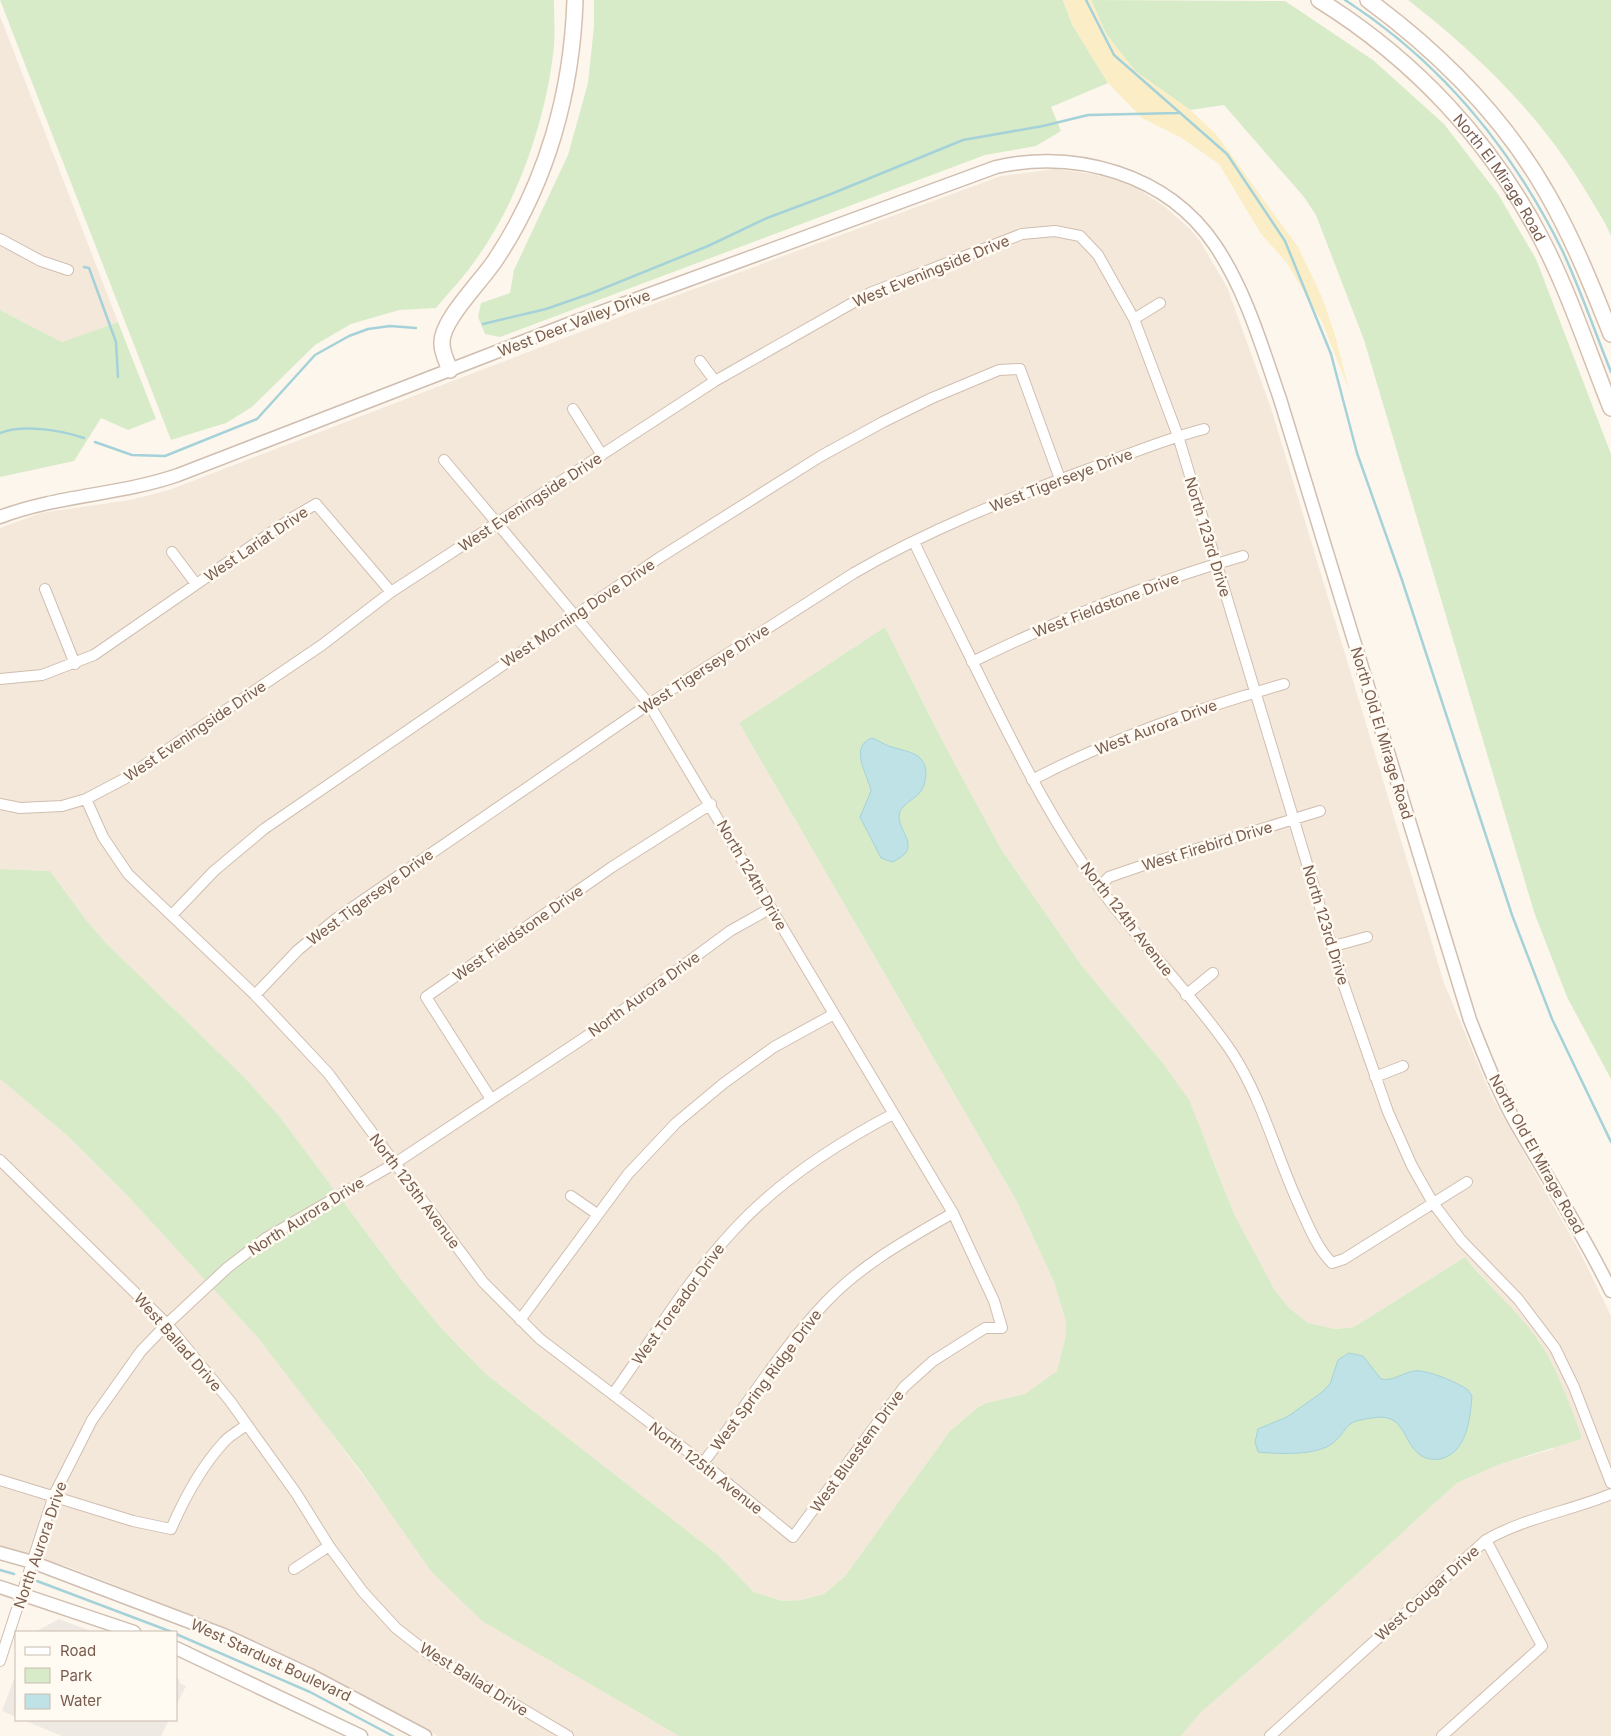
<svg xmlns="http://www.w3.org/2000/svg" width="1611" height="1736" font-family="Inter,sans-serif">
<rect width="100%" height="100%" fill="#fdf6ec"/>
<path fill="#f4e8da" d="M0,16L118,322L62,342L0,310Z
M1055,169L1092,174L1118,181L1138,189L1164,206L1190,229L1200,241L1227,287L1271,408L1444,983L1491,1095L1581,1254L1611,1316V1736H1181L1200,1713L1290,1635L1457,1483L1498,1465L1553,1449L1554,1367L1538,1339L1465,1257L1354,1327L1335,1329L1307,1323L1289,1308L1274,1289L1255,1256L1235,1216L1210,1152L1162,1062L1082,966L1001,849L942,740L885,627L739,723L1016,1200L1054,1282L1066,1322L1065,1338L1057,1371L1046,1380L1025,1394L986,1403L978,1407L950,1431L845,1576L824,1594L801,1600L782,1601L754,1592L717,1554L486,1374L441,1328L401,1279L280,1117L244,1077L106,943L87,921L50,871L0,869V528L41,513L130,500L169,490L661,301L1001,176Z
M0,1079L70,1138L123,1191L259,1339L290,1377L395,1519L547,1659L679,1736H438L298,1662L212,1623L69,1567L0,1548Z"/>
<path fill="#efe9e4" d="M59,1619L93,1632H35Z
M16,1674V1717L2,1711Z
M176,1678L180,1680L179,1683L186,1686L176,1706Z
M23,1720H169L161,1736H62Z"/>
<path fill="#d8ebc9" d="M0,0H554C554,15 555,31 554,46C547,116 519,200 477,258C465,276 450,291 436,308L399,310L351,324L315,345L252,407L226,423L171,440Z
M594,0H1063L1072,24L1108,83L1051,107L1061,131L1036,146L985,155L500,337L485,334L478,317L481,303L510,293L514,270L568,155L588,83L594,26Z
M1091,0L1285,1L1373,60L1444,124L1498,194L1536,259L1611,454V1079L1567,997L1534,912L1364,340L1316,215L1304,197L1224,105L1190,110L1135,71L1106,34Z
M1408,0H1611V236C1605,221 1595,207 1587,193C1541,116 1479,55 1408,0Z
M0,310L62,342L118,322L156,419L128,430L101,418L74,461L0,477Z
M885,627L942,740L1001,849L1082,966L1162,1062L1189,1100L1235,1216L1274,1289L1289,1308L1308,1323L1335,1329L1354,1327L1465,1257C1487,1285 1515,1308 1536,1337C1557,1366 1569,1403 1581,1435V1439L1498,1465L1457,1483L1290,1635L1200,1713L1181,1736H679L482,1621L431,1571L360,1470L259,1339L123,1191L70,1138L0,1079V869L50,871L87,921L106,943L244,1077L280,1117L401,1279L441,1328L486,1374L717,1554L754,1592L782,1601L801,1600L824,1594L845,1576L950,1431L978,1407L986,1403L1025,1394L1057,1371L1065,1338L1066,1322L1054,1282L1016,1200L739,723Z"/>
<path fill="#fbeec7" d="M1063,0H1091L1106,34L1135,71L1190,110L1216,134L1298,247L1322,297L1335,335L1349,390L1322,322L1287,263L1261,234L1219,164L1180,137L1142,118L1108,83L1072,24Z"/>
<path fill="#bfe2e7" stroke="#a5d2d9" d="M872,738C878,740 883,744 889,746C905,752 925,751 926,773C926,779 924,787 921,791C914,801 899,804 899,817C900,834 923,849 892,862L881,858L860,817L871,791C868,775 848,747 872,738Z
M1349,1353L1363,1356L1381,1379C1393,1382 1403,1372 1415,1371C1426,1369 1459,1383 1468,1390L1472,1396C1470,1419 1467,1453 1440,1459C1432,1460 1425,1459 1419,1454C1401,1439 1405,1412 1372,1418C1341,1422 1351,1428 1333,1443C1317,1456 1278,1454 1258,1452L1255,1442L1258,1429L1287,1417L1321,1393L1330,1384L1338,1360Z"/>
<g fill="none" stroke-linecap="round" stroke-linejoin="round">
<path stroke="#a5d2d9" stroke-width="2.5" d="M1086,0L1114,55L1227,154L1285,241L1331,354L1357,453L1402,580L1512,915L1552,1019L1611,1142
M1345,0C1441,62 1513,150 1563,252C1581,291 1595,332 1611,372
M84,267L89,268L116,342L118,377
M483,324L546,309L592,293L708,246L767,218L831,194L963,140L1043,126L1088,115L1178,113
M0,433C23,424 60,430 84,438
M95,442L132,455L165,456L257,419L315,355L349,336L368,329L390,326L416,328
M0,1570L14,1574
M37,1581L172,1632
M176,1634L310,1692L393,1736"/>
<defs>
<path id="minor" d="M0,239L41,261L68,270
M1134,319L1160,303
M700,361L715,381
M573,409L602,455
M914,542C939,595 966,648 992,701C1024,765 1057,829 1099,887C1140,943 1192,994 1231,1051C1262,1098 1276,1155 1299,1205C1308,1225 1317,1248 1332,1263L1344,1259L1467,1182
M172,552L196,584
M45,589L75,664
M972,662C1060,619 1149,583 1243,556
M0,679L42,675L94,655L292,518L316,504L391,592
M1032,780C1112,738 1197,709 1284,684
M86,799L103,837L128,874L255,995L328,1073L483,1282L540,1339L703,1463L793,1537L904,1387L933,1361L985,1328H1002L994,1301L953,1213L649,704L444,460
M0,804L20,808L62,806L86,799L124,779L322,645L391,592L715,381L870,293L1022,234L1055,231L1080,236L1098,255L1134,319L1178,436L1343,983L1388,1112L1412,1166L1433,1203L1461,1240L1518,1299L1555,1348L1574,1387L1611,1483
M1099,887L1109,877L1138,867L1320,811
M172,915L214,871L264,829L659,558L821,456L883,422L932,398L999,370L1020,369L1060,479
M1334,946L1367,937
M255,995L298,950L337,918L649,704L854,573C928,530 1009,498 1089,469C1127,455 1165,439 1204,429
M1186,995L1213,973
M1375,1077L1403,1066
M491,1099L426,997L612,867L711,804
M0,1160L167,1324L230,1401L296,1493L329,1546L363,1592L396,1628L428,1653L568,1736
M571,1196L597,1214
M520,1320L628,1174L676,1123L724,1083L774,1047L834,1014
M613,1394C652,1340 687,1281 732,1232C777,1182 834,1145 893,1114
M703,1463C744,1410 779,1351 826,1302C862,1264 908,1239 953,1213
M0,1480L133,1521L171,1529C184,1499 201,1467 224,1442C230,1435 239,1431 246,1425
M294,1569L329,1546
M0,1661L54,1495L92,1420L141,1351L167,1324L227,1268L266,1238L394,1164L596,1030L730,931L771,908
M1270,1736L1486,1540C1524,1518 1570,1511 1611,1494
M1442,1736L1542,1646L1486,1540"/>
<path id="tertiary" d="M0,517C58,495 120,495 178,475L571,323L996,167C1076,149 1167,174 1215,245C1246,291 1262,347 1280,399L1470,1020C1484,1055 1498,1092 1517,1125C1549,1180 1583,1234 1611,1291
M0,1553L32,1562L224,1635L310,1675L425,1736
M0,1587L134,1632
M176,1648L361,1736"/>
<g id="secondary">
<path id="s1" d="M1319,0C1414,59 1492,142 1543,242C1570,295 1589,353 1611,408"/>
<path d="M1368,0C1440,53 1504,117 1548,195C1573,239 1592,286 1611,334"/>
<path d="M450,370C447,362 442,353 442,344C440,321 482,281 496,259C547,182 572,92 575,0"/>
</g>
</defs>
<use href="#minor" stroke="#d0beb0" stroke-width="12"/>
<use href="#tertiary" stroke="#d0beb0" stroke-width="15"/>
<use href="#secondary" stroke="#d5c0b0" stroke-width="18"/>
<use href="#minor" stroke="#fff" stroke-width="10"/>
<use href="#tertiary" stroke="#fff" stroke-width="12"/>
<use href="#secondary" stroke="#fff" stroke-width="15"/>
</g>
<g text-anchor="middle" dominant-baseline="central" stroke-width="5" stroke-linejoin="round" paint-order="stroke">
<g font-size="15" fill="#795c4d" stroke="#fffaf2">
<text stroke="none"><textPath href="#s1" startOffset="256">North El Mirage Road</textPath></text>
<text transform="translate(931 271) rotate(-22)">West Eveningside Drive</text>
<text transform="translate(574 323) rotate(-21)">West Deer Valley Drive</text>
<text transform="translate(1061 480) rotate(-21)">West Tigerseye Drive</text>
<text transform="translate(530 502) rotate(-33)">West Eveningside Drive</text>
<text transform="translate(1208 537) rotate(73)">North 123rd Drive</text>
<text transform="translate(256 544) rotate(-34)">West Lariat Drive</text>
<text transform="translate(1106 605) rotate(-21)">West Fieldstone Drive</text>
<text transform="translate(578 613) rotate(-34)">West Morning Dove Drive</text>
<text transform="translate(704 669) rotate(-33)">West Tigerseye Drive</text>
<text transform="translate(1156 727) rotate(-21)">West Aurora Drive</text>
<text transform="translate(195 731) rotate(-34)">West Eveningside Drive</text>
<text transform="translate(1382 733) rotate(73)">North Old El Mirage Road</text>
<text transform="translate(1207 846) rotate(-17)">West Firebird Drive</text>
<text transform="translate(752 875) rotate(60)">North 124th Drive</text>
<text transform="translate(370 897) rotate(-36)">West Tigerseye Drive</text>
<text transform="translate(1127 919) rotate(52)">North 124th Avenue</text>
<text transform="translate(1326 925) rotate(73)">North 123rd Drive</text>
<text transform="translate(518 933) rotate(-35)">West Fieldstone Drive</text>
<text transform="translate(644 994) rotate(-36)">North Aurora Drive</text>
<text transform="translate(1537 1154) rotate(61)">North Old El Mirage Road</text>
<text transform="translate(415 1191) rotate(53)">North 125th Avenue</text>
<text transform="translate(306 1216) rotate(-32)">North Aurora Drive</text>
<text transform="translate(678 1304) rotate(-54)">West Toreador Drive</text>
<text transform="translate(178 1342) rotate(49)">West Ballad Drive</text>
<text transform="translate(766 1380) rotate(-53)">West Spring Ridge Drive</text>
<text transform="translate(857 1451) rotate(-54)">West Bluestem Drive</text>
<text transform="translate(706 1468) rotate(38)">North 125th Avenue</text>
<text transform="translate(40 1545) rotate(-71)">North Aurora Drive</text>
<text transform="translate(1427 1593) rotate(-42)">West Cougar Drive</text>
<text transform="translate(271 1660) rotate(25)">West Stardust Boulevard</text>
<text transform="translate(474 1679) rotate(32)">West Ballad Drive</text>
</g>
</g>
<rect x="15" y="1631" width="162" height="90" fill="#fffaf2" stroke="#c9bbb0"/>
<rect x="25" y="1647" width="25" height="8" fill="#ffffff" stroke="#c9bbb0"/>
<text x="60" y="1656" font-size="15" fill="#795c4d">Road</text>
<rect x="25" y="1668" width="25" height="15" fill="#d8ebc9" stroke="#c9bbb0"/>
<text x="60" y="1681" font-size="15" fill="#795c4d">Park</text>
<rect x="25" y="1694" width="25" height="15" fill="#bfe2e7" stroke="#c9bbb0"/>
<text x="60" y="1706" font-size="15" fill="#795c4d">Water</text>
</svg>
